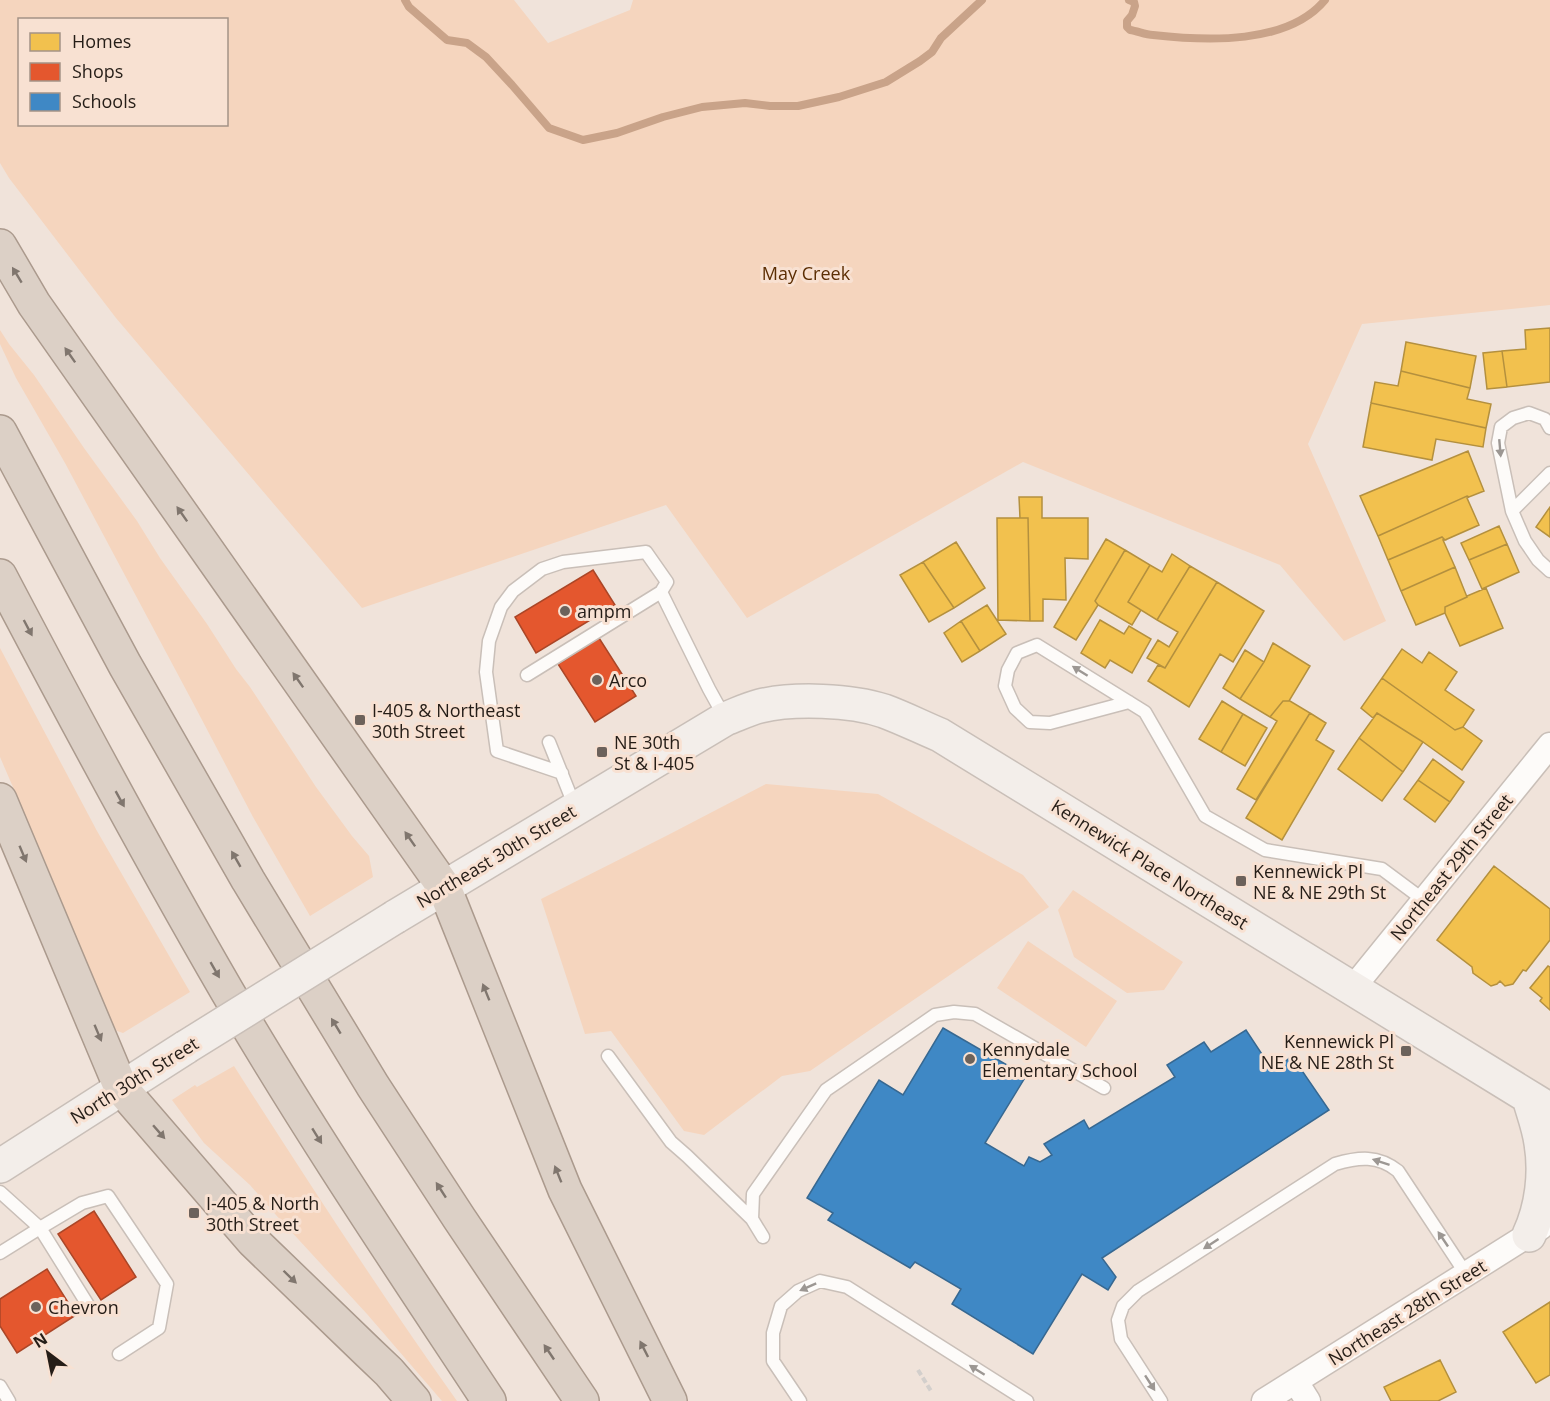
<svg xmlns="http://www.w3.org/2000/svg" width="1550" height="1401" font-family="'Open Sans',sans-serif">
<rect width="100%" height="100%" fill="#f0e3da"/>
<path fill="#f5d5be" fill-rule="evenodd" d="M0,0H514L548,43L630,10L633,0H1550V305L1362,324L1308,444L1386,621L1344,641L1280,565L1023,462L747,618L666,505L362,608L116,318L9,178L0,163ZM20,20H226V124H20Z
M0,330L9,344L34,375L84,448L137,521L160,558L207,624L236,669L250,687L316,787L352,836L369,856L373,877L310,916L253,817L191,699L65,463L16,378L0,344Z
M0,648L97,831L190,992L123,1033L117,1031L108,1017L47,866L0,757Z
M766,784L878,794L1023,875L1049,907L810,1071L782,1076L704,1135L684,1131L611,1031L585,1034L541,899L668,835Z
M1073,890L1183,962L1164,990L1127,993L1074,957L1058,910Z
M1028,941L1117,1001L1086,1047L997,988Z
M234,1066C306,1179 379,1291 457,1401H442L367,1314L276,1215L250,1185L204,1143L172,1100L195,1085L197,1087Z"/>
<path fill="#f2c14e" stroke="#b4903e" stroke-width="1.5" d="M1550,328V382L1507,387L1502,351L1526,349L1525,330Z
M1406,342L1476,356L1470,388L1401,371Z
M1502,351L1507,387L1487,389L1483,353Z
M1401,371L1470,388L1467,399L1491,404L1486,428L1371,403L1375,382L1398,386Z
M1371,403L1486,428L1483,447L1436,439L1432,460L1363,447Z
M1468,451L1484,491L1469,497L1467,496L1378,536L1360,496Z
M1467,496L1469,497L1467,498L1479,525L1445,540L1442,537L1388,560L1378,536Z
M1019,497H1042V518H1088V559L1065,558L1066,600L1043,599V621H1030L1028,518H1020Z
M1550,507V537L1536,527Z
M997,518H1028L1030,621L998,620Z
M1499,526L1507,544L1469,560L1461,543Z
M1442,537L1445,540H1443L1455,567L1401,591L1388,560Z
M1106,539L1125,550L1095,601L1098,605L1076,640L1054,627Z
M956,542L985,588L954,608L923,562Z
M1507,544L1519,572L1482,589L1469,560Z
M1125,550L1150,565L1128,602L1141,610L1132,625L1098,605L1095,601Z
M1172,554L1190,566L1157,620L1128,602L1150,565L1162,572Z
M923,562L954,608L929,622L900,575Z
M1190,566L1217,582L1165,668L1147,658L1158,640L1169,647L1178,632L1157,620Z
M1455,567L1467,597L1445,607V613L1416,625L1401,591Z
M1217,582L1264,611L1233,662L1220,654L1189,707L1148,681L1158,665L1165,668Z
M1486,588L1503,628L1460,646L1445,613V607L1467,597V596Z
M987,605L1006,634L980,651L961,621Z
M1100,620L1124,634L1129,626L1151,639L1132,673L1110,660L1105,668L1081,653Z
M961,621L980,651L962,662L944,633Z
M1273,643L1310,666L1289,701H1283L1270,717L1240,699L1264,662Z
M1402,649L1422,663L1429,652L1457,672L1445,690L1474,710L1463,727L1455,730L1382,678Z
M1245,650L1264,662L1240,699L1223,688Z
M1382,678L1455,730L1463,727L1482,741L1462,770L1423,742L1377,713L1373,718L1361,708Z
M1222,701L1243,714L1221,752L1199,739Z
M1283,701H1290L1310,713L1256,800L1237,789L1277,721L1270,717Z
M1310,713L1326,723L1316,740L1334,751L1282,840L1246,818Z
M1377,713L1423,742L1403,772L1359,738Z
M1243,714L1267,728L1245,766L1221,752Z
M1359,738L1403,772L1382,801L1338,769Z
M1433,759L1464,782L1450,802L1418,780Z
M1418,780L1450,802L1435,822L1404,799Z
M1494,866L1550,909V940L1526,971L1523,970L1513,984L1505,986L1500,981L1497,984L1491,986L1473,973L1472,967L1437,940Z
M1548,966L1550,967V1010L1540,1001L1542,998L1530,988Z
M1550,1302V1375L1536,1383L1503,1332Z
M1440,1360L1456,1392L1438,1401H1391L1384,1387Z"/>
<path fill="#e4572e" stroke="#ab4627" stroke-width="1.5" d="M593,570L615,605L536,653L515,617Z
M599,638L636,696L595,722L558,664Z
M94,1211L136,1277L101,1300L58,1234Z
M47,1269L76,1315L17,1353L0,1326V1299Z"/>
<path fill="#3f88c5" stroke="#376891" stroke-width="1.5" d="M943,1028L1026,1076L985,1143L1024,1166L1029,1157L1040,1162L1052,1155L1044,1144L1084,1120L1089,1129L1175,1077L1167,1065L1204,1042L1211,1052L1246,1030L1273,1071L1292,1056L1329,1110L1102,1258L1116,1277L1108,1290L1082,1274L1033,1354L952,1304L961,1289L915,1262L910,1268L828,1220L833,1213L807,1198L879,1080L903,1095Z"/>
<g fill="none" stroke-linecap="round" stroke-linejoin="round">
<path stroke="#c9a389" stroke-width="8" d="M405,0L409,7L447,40L467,43L486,57L512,85L549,128L583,140L617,133L663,117L702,107L745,103L770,106H798L839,97L886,82L920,61L932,52L941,38L982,0
M1129,0L1134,2L1135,6L1132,15L1127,21V27L1130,30C1138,31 1145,35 1153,35C1206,41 1288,45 1325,0"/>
<defs>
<path id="lane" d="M1550,428L1545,419L1529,413L1513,418L1501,427L1498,443L1512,511L1525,541L1538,560L1550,571
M1512,511L1550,473
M527,675L661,592L709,689L725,718
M1129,702L1050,723L1030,722L1015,708L1005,686L1008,670L1017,653L1037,645L1145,712L1205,816L1265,850L1382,869L1425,901
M549,742L575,807
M562,773L497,751L486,672L489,641L501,607L513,591L542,569L563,562L646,552L667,582L661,592
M608,1056L671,1142L687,1156L752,1219
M0,1192L40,1228L82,1203L108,1196L167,1284L159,1328L119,1354
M763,1237L752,1219L753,1194L826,1090L935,1015L954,1012L975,1014L1104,1088
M0,1253L40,1228L88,1305
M0,1386L9,1401
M800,1401L773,1361V1333L781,1306L798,1291L820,1281L847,1287L1027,1401
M1161,1401L1121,1339L1118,1320L1123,1306L1138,1291L1335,1164C1359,1157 1378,1155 1398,1171L1466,1274"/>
<path id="street" d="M1352,989L1550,745
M1296,1382L1308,1401
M1264,1401L1541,1227"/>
<path id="secondary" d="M395,917L725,719C736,715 748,709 760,706C794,698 851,700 884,711C903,718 921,727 940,735L1550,1110
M1529,1098C1533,1112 1539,1128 1541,1143C1546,1173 1542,1207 1529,1235
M0,1166L186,1047"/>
<path id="highway" d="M0,246L34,304L444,887L565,1190L670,1401
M0,432L125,665L248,880L373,1086L459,1218L582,1401
M0,576C73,715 148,855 227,991C309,1131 400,1266 489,1401
M0,800L121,1088L253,1241L368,1352L389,1372L414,1401"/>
</defs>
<use href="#lane" stroke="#c9bfb8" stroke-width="15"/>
<use href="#street" stroke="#c9bfb8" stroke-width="27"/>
<use href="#secondary" stroke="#c9bfb8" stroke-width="36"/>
<use href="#highway" stroke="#ab9a8d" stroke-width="36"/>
<path stroke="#d3cfcc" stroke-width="4" stroke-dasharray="6 3" stroke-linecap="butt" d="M918,1370L931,1391"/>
<use href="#lane" stroke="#fdfbf9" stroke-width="12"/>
<use href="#street" stroke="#fdfbf9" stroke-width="24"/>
<use href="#secondary" stroke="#f3eeea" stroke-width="33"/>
<use href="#highway" stroke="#dcd0c6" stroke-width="33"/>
<defs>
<path id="secondary-bridge" d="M186,1047L395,917"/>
</defs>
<use href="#secondary-bridge" stroke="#c9bfb8" stroke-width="36" stroke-linecap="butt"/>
<use href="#secondary-bridge" stroke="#f3eeea" stroke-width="33"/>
</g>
<defs><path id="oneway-solid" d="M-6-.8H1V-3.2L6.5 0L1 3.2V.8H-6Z" transform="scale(1.5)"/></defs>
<g fill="#80766e">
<use href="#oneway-solid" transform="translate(17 275) rotate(-121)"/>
<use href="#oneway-solid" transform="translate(70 355) rotate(-125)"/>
<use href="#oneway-solid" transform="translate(182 514) rotate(-125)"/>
<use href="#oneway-solid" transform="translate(28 628) rotate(62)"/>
<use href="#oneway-solid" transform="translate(298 680) rotate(-125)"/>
<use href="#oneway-solid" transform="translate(120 799) rotate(61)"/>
<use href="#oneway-solid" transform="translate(410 839) rotate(-125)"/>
<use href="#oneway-solid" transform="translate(23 854) rotate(67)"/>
<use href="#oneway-solid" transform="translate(236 859) rotate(-120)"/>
<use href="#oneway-solid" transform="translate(215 970) rotate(60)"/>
<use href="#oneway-solid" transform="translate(486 992) rotate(-112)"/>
<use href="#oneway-solid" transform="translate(336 1026) rotate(-121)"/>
<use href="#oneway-solid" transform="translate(98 1033) rotate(67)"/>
<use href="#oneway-solid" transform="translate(159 1132) rotate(49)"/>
<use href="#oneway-solid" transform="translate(317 1136) rotate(58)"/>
<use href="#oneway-solid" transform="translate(558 1174) rotate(-112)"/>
<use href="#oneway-solid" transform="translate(441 1190) rotate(-123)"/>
<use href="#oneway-solid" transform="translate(290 1277) rotate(44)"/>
<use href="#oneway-solid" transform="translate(644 1349) rotate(-117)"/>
<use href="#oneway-solid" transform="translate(549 1352) rotate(-124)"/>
</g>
<g fill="#9c9793">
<use href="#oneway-solid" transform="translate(1500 448) rotate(85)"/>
<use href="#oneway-solid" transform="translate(1080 671) rotate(-148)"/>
<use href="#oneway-solid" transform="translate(1381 1162) rotate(-162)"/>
<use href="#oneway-solid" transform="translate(1443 1239) rotate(-124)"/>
<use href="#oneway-solid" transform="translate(1211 1244) rotate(147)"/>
<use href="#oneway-solid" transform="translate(808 1287) rotate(156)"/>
<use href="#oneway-solid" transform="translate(977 1370) rotate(-148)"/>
<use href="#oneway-solid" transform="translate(1150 1383) rotate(57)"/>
</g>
<g fill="#6c625b" stroke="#f8e1d2" stroke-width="2">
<circle cx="565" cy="611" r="6"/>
<circle cx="597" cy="680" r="6"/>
<rect x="354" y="714" width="12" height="12" rx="3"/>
<rect x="596" y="746" width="12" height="12" rx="3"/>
<rect x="1235" y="875" width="12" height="12" rx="3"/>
<rect x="1400" y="1045" width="12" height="12" rx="3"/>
<circle cx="970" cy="1059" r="6"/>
<rect x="188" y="1207" width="12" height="12" rx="3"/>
<circle cx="36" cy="1307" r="6"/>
</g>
<g text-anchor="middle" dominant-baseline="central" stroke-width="6" stroke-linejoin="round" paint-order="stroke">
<g font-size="18" fill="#5c2e03" stroke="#f8e1d2">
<text x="806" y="273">May Creek</text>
</g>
<g font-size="18" fill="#251d17" stroke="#f8e1d2" text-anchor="start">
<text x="577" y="611">ampm</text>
<text x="609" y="680">Arco</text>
<text x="372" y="710">I-405 &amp; Northeast<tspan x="372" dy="21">30th Street</tspan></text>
<text x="614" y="742">NE 30th<tspan x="614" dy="21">St &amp; I-405</tspan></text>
<text x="1253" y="871">Kennewick Pl<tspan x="1253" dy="21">NE &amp; NE 29th St</tspan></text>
<text x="1394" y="1041" text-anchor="end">Kennewick Pl<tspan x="1394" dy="21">NE &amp; NE 28th St</tspan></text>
<text x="982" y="1049">Kennydale<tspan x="982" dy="21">Elementary School</tspan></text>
<text x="206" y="1203">I-405 &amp; North<tspan x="206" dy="21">30th Street</tspan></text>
<text x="48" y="1307">Chevron</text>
</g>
<g font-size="18" fill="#251d17" stroke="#f8e1d2">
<text transform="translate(496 856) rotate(-31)">Northeast 30th Street</text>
<text transform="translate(1150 864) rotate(32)">Kennewick Place Northeast</text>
<text transform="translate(1451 867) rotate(-51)">Northeast 29th Street</text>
<text transform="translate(134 1080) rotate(-32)">North 30th Street</text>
<text transform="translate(1407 1312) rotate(-32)">Northeast 28th Street</text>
</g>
</g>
<rect x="18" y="18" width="210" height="108" fill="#f8e1d2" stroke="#a49387" stroke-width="1.5"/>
<rect x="30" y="33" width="30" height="18" fill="#f2c14e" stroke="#a49387" stroke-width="1.5"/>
<text x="72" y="48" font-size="18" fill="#251d17">Homes</text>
<rect x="30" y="63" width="30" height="18" fill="#e4572e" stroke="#a49387" stroke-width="1.5"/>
<text x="72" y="78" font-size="18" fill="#251d17">Shops</text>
<rect x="30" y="93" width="30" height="18" fill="#3f88c5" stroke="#a49387" stroke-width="1.5"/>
<text x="72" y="108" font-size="18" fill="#251d17">Schools</text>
<g transform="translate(48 1353) rotate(328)" stroke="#f8e1d2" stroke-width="4.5" paint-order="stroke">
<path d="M0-4.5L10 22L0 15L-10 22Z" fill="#251d17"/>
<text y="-9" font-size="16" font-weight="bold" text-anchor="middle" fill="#251d17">N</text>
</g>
</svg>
